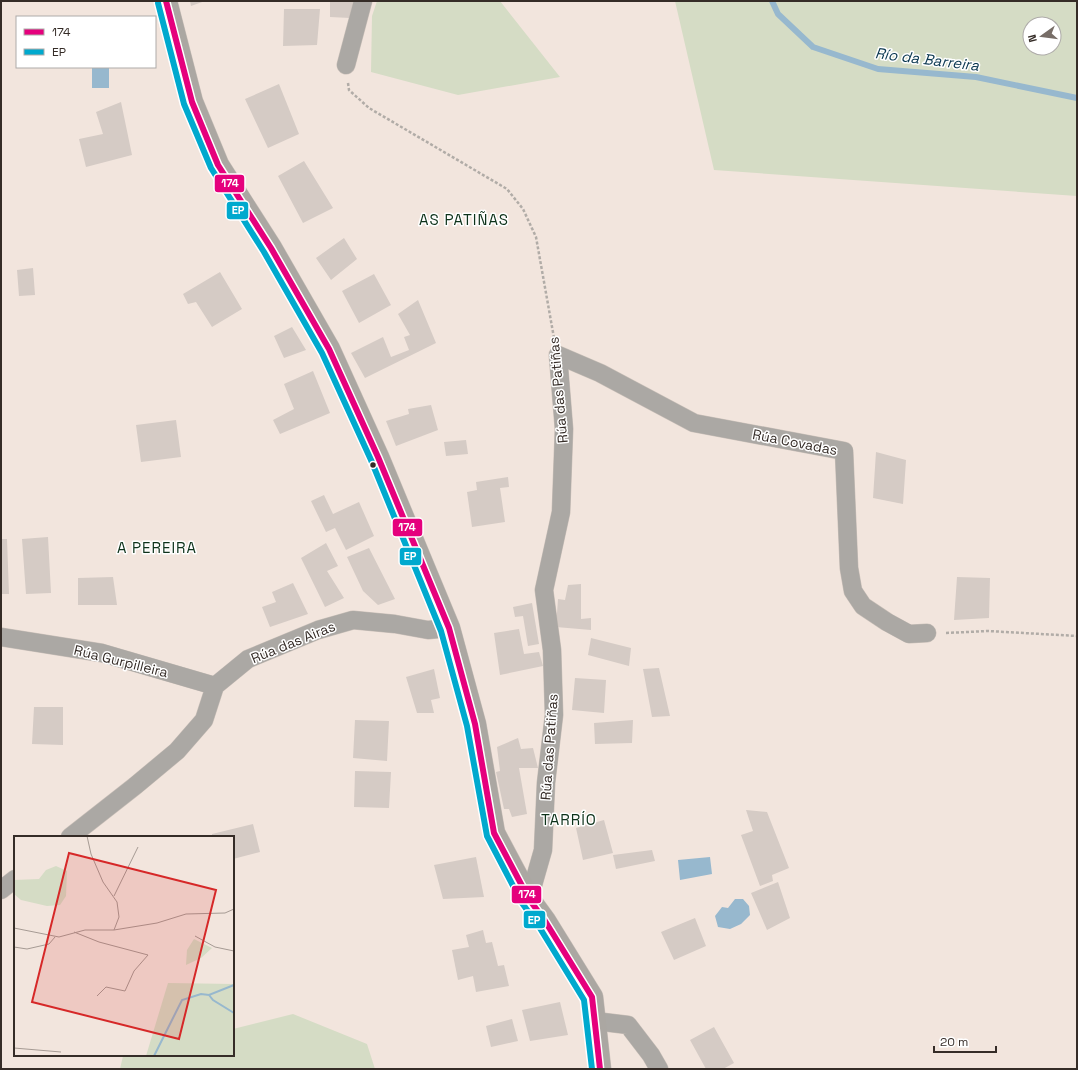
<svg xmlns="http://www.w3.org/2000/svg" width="1078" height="1070" font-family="'Space Grotesk',sans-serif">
<rect width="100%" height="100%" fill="#f2e5dd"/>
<path fill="#d5dcc5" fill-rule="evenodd" d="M377,1H500L560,77L458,95L371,72L372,16Z
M675,1H1077V196L714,170ZM1030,24H1054V48H1030Z
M293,1014L367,1044L375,1069H120L123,1056L126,1055H233V1029Z"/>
<path fill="#97b8ce" d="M92,67H109V88H92Z
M710,857L712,874L680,880L678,860Z
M735,899H743L749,906L750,915L741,924L730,929L718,927L715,916L722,907L728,908Z"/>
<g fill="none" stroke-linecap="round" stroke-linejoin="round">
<path stroke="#97b8ce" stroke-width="6" d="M772,1L778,14L813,47L878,69L976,77L1077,98"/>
</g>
<path fill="#d5cbc5" d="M190,1H205L191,6Z
M330,1H354L350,18L330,17Z
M284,9H320L317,45L283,46Z
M279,84L299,134L268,148L245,99Z
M121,102L132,155L86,167L79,139L103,134L96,112Z
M304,161L333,208L303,223L278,176Z
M344,238L357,259L331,280L316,258Z
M33,268L35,295L19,296L17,270Z
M220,272L242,309L212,327L196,302L188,304L183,294Z
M374,274L391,305L359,323L342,291Z
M418,300L436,343L365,378L351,353L383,337L391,357L409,350L404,337L410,335L398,314Z
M292,327L306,350L284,358L274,336Z
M313,371L330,413L280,434L273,420L294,409L284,384Z
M431,405L438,430L396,446L386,421L409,414L408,409Z
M176,420L181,457L141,462L136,425Z
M466,440L468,454L446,456L444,442Z
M876,452L906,460L903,504L873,498Z
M508,477L509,487L500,488L505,522L472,527L467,492L477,490L476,482Z
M324,495L333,514L359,502L374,536L346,550L335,528L326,532L311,501Z
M48,537L51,593L26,594L22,539Z
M1,539H7L9,594H1Z
M326,543L338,566L327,571L344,598L325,607L301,558Z
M369,548L395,599L378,605L363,591L347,557Z
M113,577L117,605H78V578Z
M957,577L990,578L989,618L954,620Z
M293,583L308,614L270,627L262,607L276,602L272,592Z
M581,584V619L591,618V630L556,627L558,599L565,600L568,585Z
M532,603L539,644L528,646L523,616L515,617L513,607Z
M519,629L524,654L539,652L543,666L500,675L494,633Z
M591,638L631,648L629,666L588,655Z
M659,668L670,716L652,717L643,669Z
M434,669L440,698L431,700L434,713H417L406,677Z
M575,678L606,680L604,713L572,710Z
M34,707H63V745L32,744Z
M355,720L389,721L387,761L353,758Z
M633,720L632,743L595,744L594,723Z
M518,738L521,749L533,748L538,768H519L527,814L512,817L509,809H504L496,772L500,771L497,747Z
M355,771L391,772L389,808L354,807Z
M746,810L767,812L789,868L772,875L773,881L760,886L741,835L753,831Z
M604,820L613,853L583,860L576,828Z
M253,824L260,852L233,859V837H212V834Z
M652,850L655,861L616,869L613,855Z
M476,857L484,897L443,899L434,865Z
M778,882L790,918L767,930L751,893Z
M695,918L706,946L674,960L661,932Z
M483,930L486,943L492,942L498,966L504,965L509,986L476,992L473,976L458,980L452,950L469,947L466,935Z
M560,1002L568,1035L530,1041L522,1010Z
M512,1019L518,1041L491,1047L486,1026Z
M714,1027L734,1063L723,1069H706L690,1040Z"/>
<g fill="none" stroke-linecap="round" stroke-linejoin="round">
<defs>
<path id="minor" d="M346,65L363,1
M1,637L102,653L215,686
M70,837L135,786L177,751L204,720L215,686L248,659L318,630L353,620L395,624L428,630L449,628
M1,890L15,879
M529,899L543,850L546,783L554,715L552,650L544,590L561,512L564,429L558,355L600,373L694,423L844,451L849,568L853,591L863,606L887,622L909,634L927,633
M595,1021L628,1025L651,1055L659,1069"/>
<path id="secondary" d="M166,1L192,102L218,165L271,248L329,349L378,457L449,628L475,724L494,833L529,899L545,921L592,997L600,1069"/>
</defs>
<use href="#minor" stroke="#cbc1ba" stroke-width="19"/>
<use href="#secondary" stroke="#cbc1ba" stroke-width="23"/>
<path stroke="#b1aca7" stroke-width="2.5" stroke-dasharray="3 2" stroke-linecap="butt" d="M348,83L349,90L369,108L507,189L523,209L536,237L554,338
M946,633L988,631L1077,636"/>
<use href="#minor" stroke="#aba8a4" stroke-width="18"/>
<use href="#secondary" stroke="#aba7a2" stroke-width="22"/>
<defs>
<path id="bus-1" d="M166,1L192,102L218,165L271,248L329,349L378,457L449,628L475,724L494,833L529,899L545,921L592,997L600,1069"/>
<path id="bus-2" d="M158,3L184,104L211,168L264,252L322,353L371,460L441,631L467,726L487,836L522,903L538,925L584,1000L592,1069"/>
</defs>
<use href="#bus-1" stroke="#fff" stroke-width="9"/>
<use href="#bus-2" stroke="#fff" stroke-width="9"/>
<use href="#bus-1" stroke="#e5007d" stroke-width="6"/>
<use href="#bus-2" stroke="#00a9ce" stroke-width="6"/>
</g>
<circle fill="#352c27" stroke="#fff" stroke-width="1.5" cx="373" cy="465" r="3.5"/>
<g text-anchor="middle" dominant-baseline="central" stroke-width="3" stroke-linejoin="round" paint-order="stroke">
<g font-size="14" fill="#352c27" stroke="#fff">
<text transform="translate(558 390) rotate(-95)">Rúa das Patiñas</text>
<text transform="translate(795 442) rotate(11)">Rúa Covadas</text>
<text transform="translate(293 642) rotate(-22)">Rúa das Airas</text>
<text transform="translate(121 661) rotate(14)">Rúa Gurpilleira</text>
<text transform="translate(549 747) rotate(-86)">Rúa das Patiñas</text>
</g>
<g font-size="15" font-style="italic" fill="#0a3750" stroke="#fff">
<text transform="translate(927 59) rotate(7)">Río da Barreira</text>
</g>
<g font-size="15" letter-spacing="1" fill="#0d321a" stroke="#fff">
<text x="464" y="219">AS PATIÑAS</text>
<text x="157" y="547">A PEREIRA</text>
<text x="569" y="819">TARRÍO</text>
</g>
</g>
<g transform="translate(14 836)">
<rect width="220" height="220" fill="#f2e5dd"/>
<path d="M42,30L53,35L52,60L46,69L33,70L7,64L0,58V44L25,43L32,34ZM180,103L198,112L187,122L172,129L173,114ZM154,147L220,148V220H132Z" fill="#d5dcc5"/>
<path fill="none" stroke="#97b8ce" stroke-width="2" d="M195,159L199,164L220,177M140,220L168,164L187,158L195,159L220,149"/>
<path fill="none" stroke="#a69b94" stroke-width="1" d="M73,0L77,18L89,46L103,66L105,81L100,94M100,60L124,11M0,92L45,101L71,94H100L143,87L172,78L211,77L220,73M60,96L85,106L134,119L120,135L111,155L92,151L83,160M181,100L201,111L220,115M0,111L13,113L35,108L41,101M0,212L47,216"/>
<path fill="#d62828" fill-opacity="0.15" stroke="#d62828" stroke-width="2" d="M55,17L202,54L165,203L18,166Z"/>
<rect width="220" height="220" fill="none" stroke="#352c27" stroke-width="2"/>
</g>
<g stroke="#fff" stroke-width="1.5">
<rect x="214" y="174" width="31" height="19" rx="4" fill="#e5007d"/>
<rect x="226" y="201" width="23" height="19" rx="4" fill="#00a9ce"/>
<rect x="392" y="518" width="31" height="19" rx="4" fill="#e5007d"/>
<rect x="399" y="547" width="23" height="19" rx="4" fill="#00a9ce"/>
<rect x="511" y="885" width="31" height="19" rx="4" fill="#e5007d"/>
<rect x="523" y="910" width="23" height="19" rx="4" fill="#00a9ce"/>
</g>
<g font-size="11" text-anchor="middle" font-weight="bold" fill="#fff">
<text x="230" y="187">174</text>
<text x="238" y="214">EP</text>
<text x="407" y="531">174</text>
<text x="410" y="560">EP</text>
<text x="527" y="898">174</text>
<text x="534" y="924">EP</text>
</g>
<rect width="1078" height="1070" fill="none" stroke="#352c27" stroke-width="4"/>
<rect x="16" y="16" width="140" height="52" fill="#ffffff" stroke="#aeaba9"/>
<rect x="24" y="29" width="20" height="6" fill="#e5007d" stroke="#aeaba9"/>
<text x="52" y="36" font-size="12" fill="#352c27">174</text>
<rect x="24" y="49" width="20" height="6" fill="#00a9ce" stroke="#aeaba9"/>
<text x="52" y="56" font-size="12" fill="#352c27">EP</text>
<g transform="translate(1042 36) rotate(256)"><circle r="19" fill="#ffffff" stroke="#aeaba9"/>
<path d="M0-3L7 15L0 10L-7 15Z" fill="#776d67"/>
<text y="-6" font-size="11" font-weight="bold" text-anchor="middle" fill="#352c27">N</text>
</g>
<path d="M934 1046v6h62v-6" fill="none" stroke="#352c27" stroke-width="2"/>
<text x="940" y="1046" font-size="12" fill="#352c27" stroke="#ffffff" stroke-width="3" paint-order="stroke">20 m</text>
</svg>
